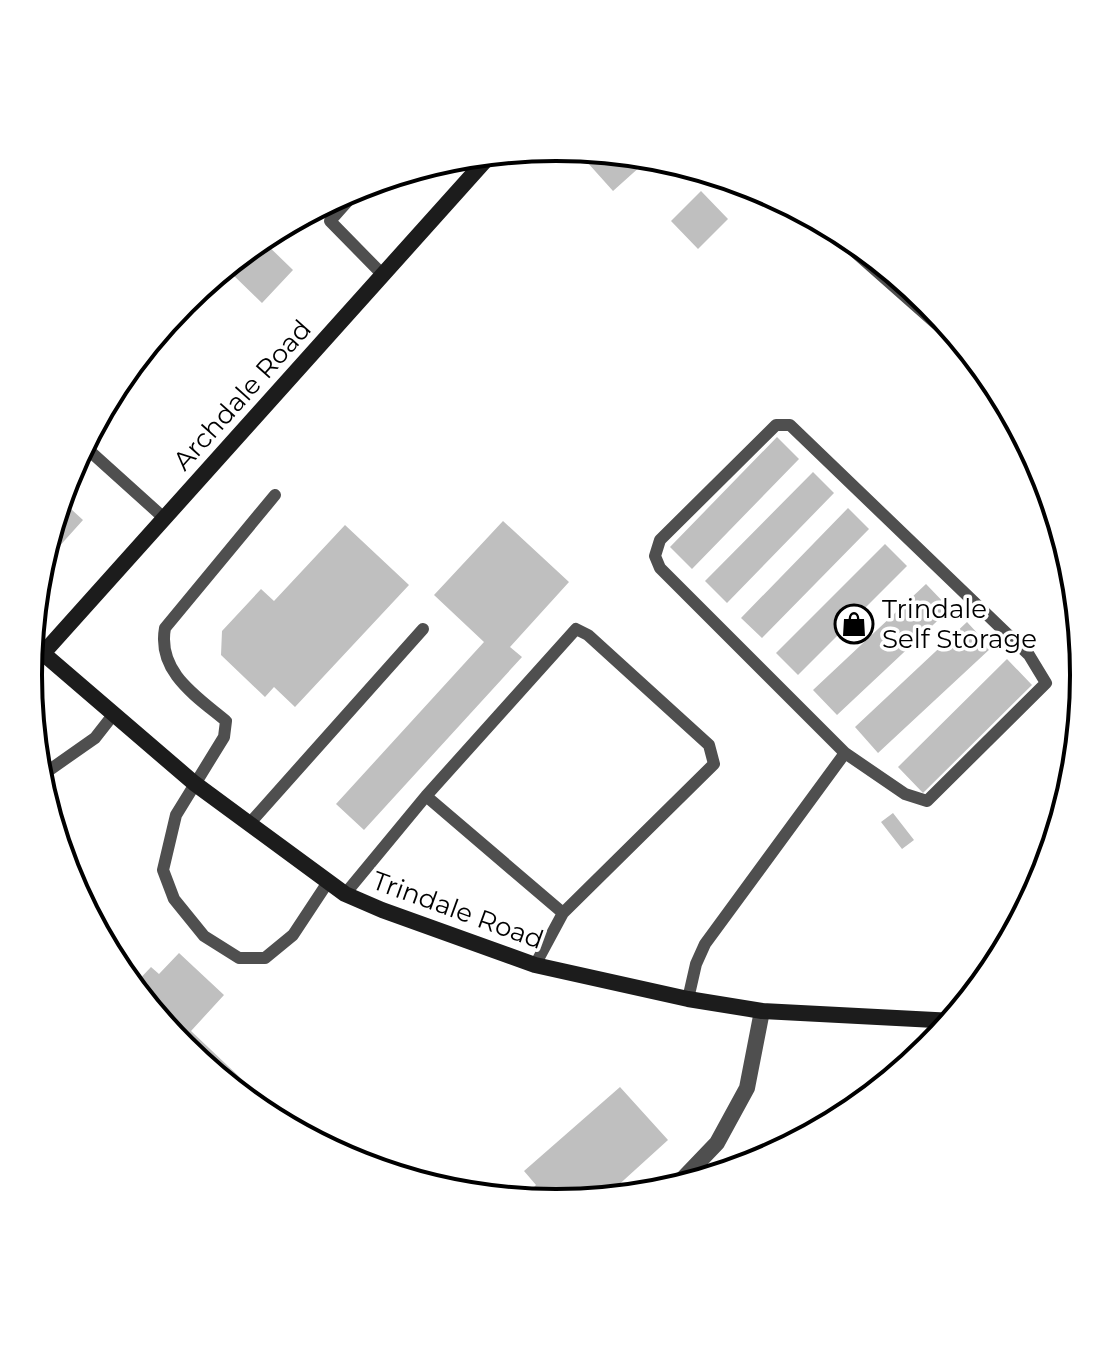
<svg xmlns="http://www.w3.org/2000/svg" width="1113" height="1351" font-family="Montserrat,sans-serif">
<rect width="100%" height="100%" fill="#fff"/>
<path fill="#bfbfbf" d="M599,151L635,155L652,156L613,191L587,162Z
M701,191L728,219L698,249L671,221Z
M260,238L293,270L262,303L227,269Z
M777,437L799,459L692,569L670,547Z
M813,472L834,493L727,603L705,581Z
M60,499L83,520L39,569Z
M848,508L869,529L762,638L741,618Z
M503,521L569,582L510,647L522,657L364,830L336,804L484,642L434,595Z
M345,525L409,585L295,707L274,687L265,697L221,655L222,631L261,589L274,601Z
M885,544L907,566L798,675L776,653Z
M926,584L950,609L837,715L813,690Z
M967,622L991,648L878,753L855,727Z
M1007,659L1032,685L923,793L898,767Z
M893,813L914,840L902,849L881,822Z
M179,953L224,995L191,1031L268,1104L260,1113L182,1049L154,1014L158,1009L133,986L151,967L159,974Z
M620,1087L668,1140L603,1199L556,1204L509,1199L520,1190L525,1196L536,1185L524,1171Z"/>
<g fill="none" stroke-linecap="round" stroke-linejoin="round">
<path stroke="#4f4f4f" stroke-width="12" d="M362,185L330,221L383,275
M83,445L164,518
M275,495L165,628C157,672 196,696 226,721L224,737L176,815L163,870L174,899L204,936L239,958H265L293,935L328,882
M38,778L95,738L113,715
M426,796L576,629L588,635L709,745L714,764L563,913
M249,824L423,629
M345,894L426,796L563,913L535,965
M688,999L696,964L705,944L845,753L905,794L927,801L1046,683L1029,655L790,425H776L660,540L655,556L660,568L845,753"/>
<path stroke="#4f4f4f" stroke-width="16" d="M824,222L970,351
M672,1190L717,1143L747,1088L762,1011"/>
<path stroke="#1c1c1c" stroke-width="16" d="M31,643L194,783L345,894L382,910L535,965L688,999L762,1011L954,1021
M29,669L492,153"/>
</g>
<defs>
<symbol id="shop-ring" viewBox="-11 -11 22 22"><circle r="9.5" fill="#fff" stroke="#000" stroke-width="1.5"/><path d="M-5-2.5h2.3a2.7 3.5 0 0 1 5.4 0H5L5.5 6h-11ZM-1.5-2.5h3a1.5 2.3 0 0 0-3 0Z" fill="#000"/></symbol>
</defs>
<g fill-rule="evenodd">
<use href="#shop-ring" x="832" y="602" width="44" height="44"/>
</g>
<g text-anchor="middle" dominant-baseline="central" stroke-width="7" stroke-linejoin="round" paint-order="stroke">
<g font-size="26" fill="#000" stroke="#fff">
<text transform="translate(242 395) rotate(-48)">Archdale Road</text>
<text transform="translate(458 910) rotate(20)">Trindale Road</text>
</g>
<g font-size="26" fill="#000" stroke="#fff" text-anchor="start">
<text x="882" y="609">Trindale<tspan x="882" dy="30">Self Storage</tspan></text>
</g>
</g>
<path d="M0 0H1113V1351H0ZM42 675a514 514 0 1 1 1028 0a514 514 0 1 1-1028 0Z" fill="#fff" fill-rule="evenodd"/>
<path fill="none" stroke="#000" stroke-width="4" d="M42 675a514 514 0 1 1 1028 0a514 514 0 1 1-1028 0Z"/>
</svg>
